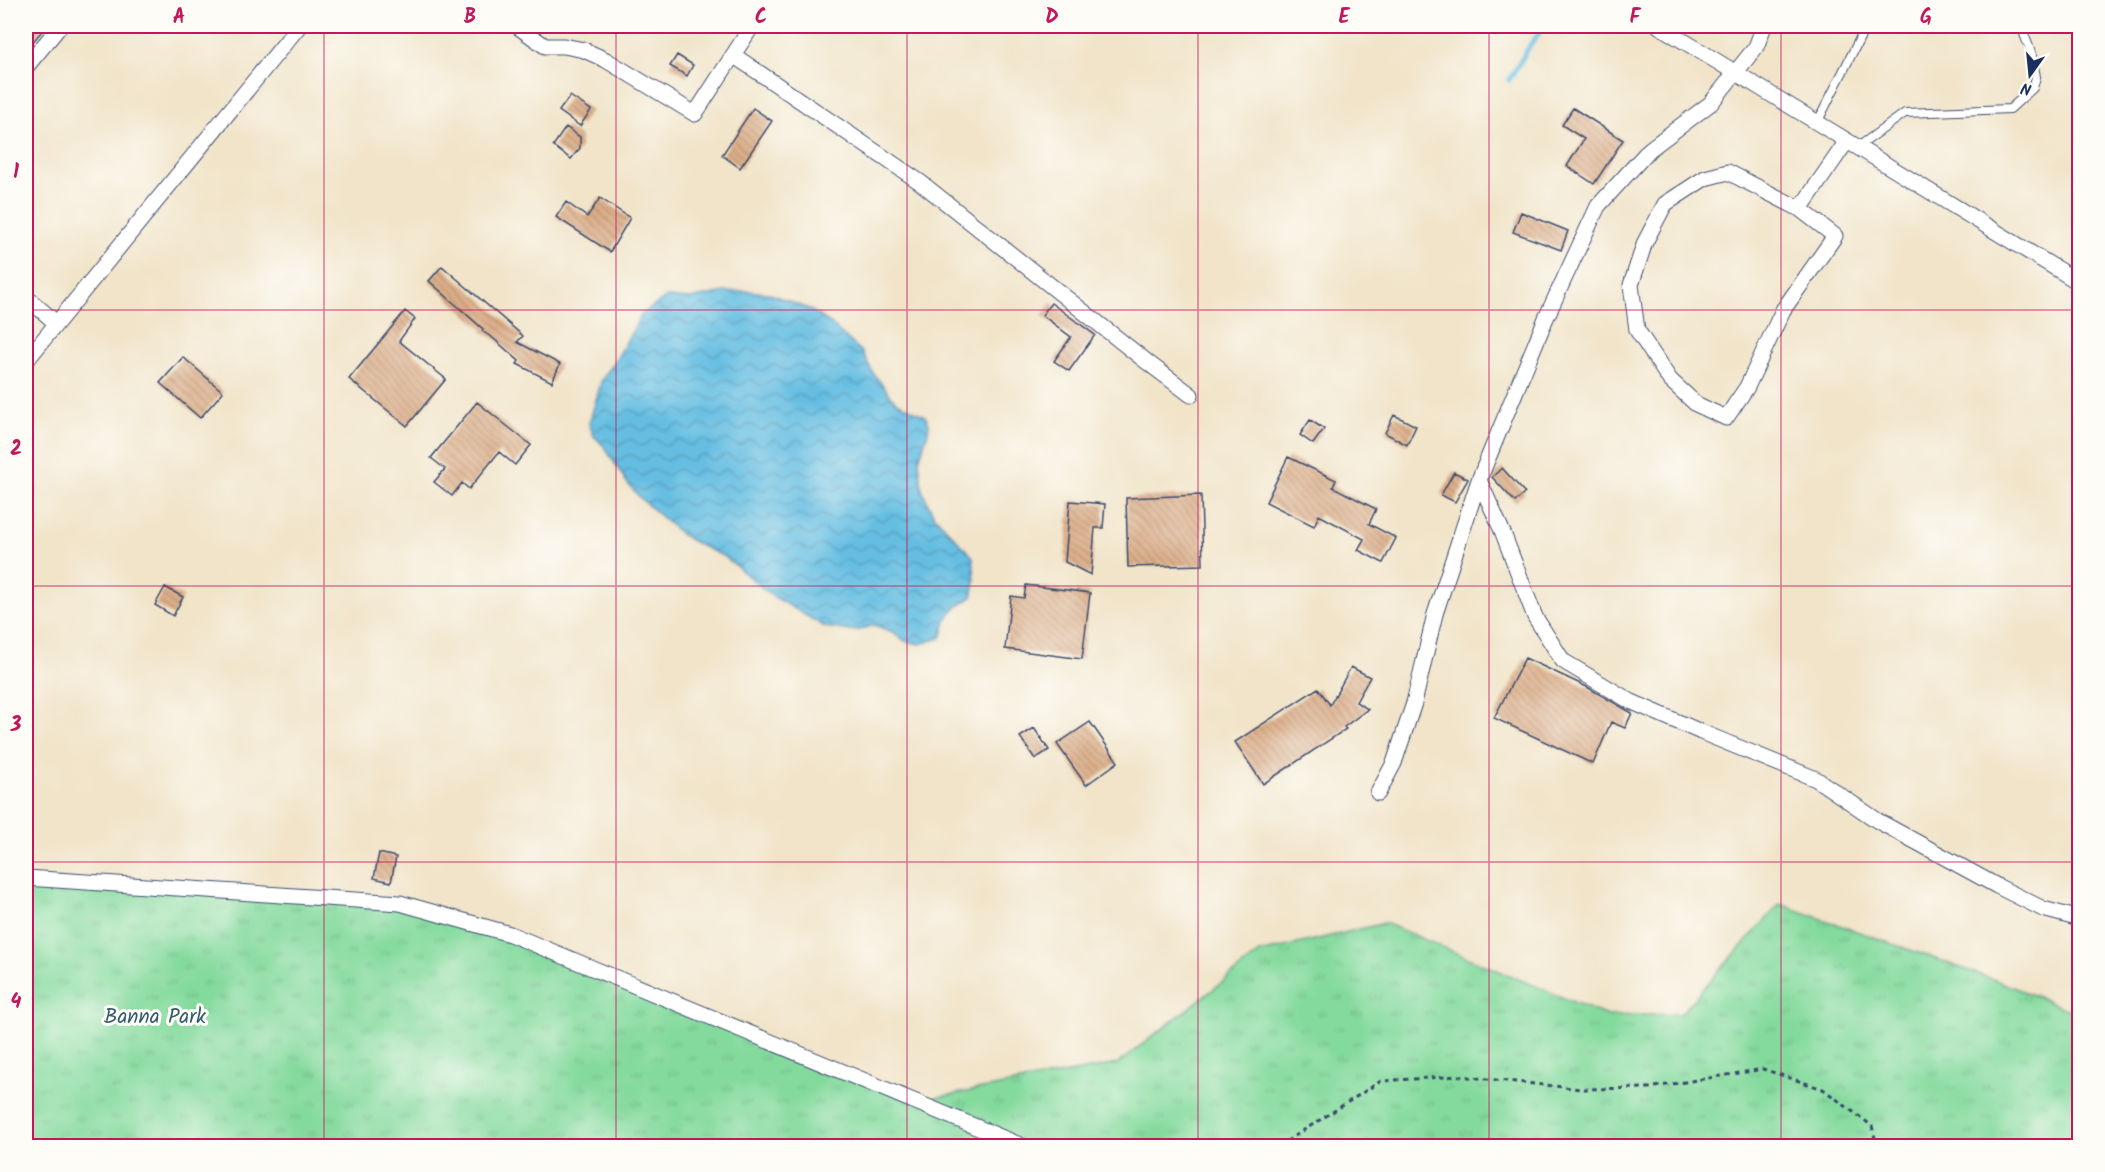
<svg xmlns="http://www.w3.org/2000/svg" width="2105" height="1172" font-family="Kalam,sans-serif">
<defs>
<pattern id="park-tufts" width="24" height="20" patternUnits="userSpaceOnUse" patternTransform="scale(1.5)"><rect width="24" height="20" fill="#84da9d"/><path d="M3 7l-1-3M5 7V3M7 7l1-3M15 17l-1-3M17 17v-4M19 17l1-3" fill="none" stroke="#71bb8a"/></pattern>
<pattern id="water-waves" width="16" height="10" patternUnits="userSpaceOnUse" patternTransform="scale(1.5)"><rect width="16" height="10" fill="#65bee2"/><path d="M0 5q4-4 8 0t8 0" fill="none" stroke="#529bba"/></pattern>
<pattern id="building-back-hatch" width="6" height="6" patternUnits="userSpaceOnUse" patternTransform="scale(1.5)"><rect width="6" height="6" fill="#ddaf89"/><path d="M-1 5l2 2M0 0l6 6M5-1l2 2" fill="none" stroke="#b28f73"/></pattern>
</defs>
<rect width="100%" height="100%" fill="#fdfcf7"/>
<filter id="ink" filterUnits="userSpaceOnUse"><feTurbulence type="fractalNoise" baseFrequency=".0167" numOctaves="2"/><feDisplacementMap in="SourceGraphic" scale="12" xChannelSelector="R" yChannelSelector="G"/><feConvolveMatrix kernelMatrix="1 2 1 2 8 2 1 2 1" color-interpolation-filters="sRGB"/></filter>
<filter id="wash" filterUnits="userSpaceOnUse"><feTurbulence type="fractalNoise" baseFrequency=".008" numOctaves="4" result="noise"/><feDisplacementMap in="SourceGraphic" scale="24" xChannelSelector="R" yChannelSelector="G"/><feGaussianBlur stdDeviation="1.35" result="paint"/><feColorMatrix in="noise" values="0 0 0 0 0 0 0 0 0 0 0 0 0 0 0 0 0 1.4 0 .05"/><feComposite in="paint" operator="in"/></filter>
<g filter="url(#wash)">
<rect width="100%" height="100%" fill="#f1e4c9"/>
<path fill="url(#park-tufts)" stroke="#50847e" stroke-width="1.5" d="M26,878L400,903L510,934L912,1102L1117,1064L1260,953L1385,923L1607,1016L1680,1014L1780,904L1998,981L2079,1014V1146H26Z"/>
<path fill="url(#water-waves)" stroke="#4076a0" stroke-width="1.5" d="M748,291L768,293L809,309L826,320L862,352L873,373L895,401L925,416L929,424L928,432L919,460L922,490L933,514L973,557L975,582L972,597C950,610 948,612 941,638L920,644L905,641L893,632L874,625L860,630L850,631L825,627L771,595L725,557L699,545L682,535L642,500L628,484L604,446L594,436L589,424L602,379L614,363L642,314L667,297L690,299L725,292Z"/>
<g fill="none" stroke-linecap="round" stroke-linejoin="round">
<path stroke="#65bee2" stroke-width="5" d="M1509,80L1532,42L1545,26"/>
</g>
<g id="blocks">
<path fill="url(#building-back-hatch)" d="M26,26H35L42,31L26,50Z
M677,55L693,65L687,76L670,66Z
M570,96L591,110L580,126L559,111Z
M753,108L772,121L740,168L722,155Z
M1573,108L1623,140L1594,184L1567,166L1584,139L1562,125Z
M566,127L580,137V148L571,159L553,146Z
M600,198L630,218L610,252L556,217L566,202L587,217Z
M1521,212L1568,231L1561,250L1513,232Z
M442,266L523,336L517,342L560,364L552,382L517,364L519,361L494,339L482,331L483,329L429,281Z
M1051,303L1095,335L1069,371L1054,361L1071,337L1042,315Z
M405,311L415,319L399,341L446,379L407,426L349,379Z
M183,357L223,392L200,418L160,383Z
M477,402L531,445L515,465L499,452L469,489L462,483L452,496L434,482L445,469L431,458Z
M1394,415L1416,426L1407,445L1385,433Z
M1310,420L1324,429L1313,444L1300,435Z
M1288,457L1336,480L1333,487L1376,509L1369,524L1396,538L1383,563L1358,550L1364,539L1319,515L1314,526L1266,502Z
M1502,468L1525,493L1515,502L1492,477Z
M1454,472L1468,479L1455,502L1441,495Z
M1201,495L1203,565L1128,567L1126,498Z
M1070,501L1105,504L1103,528H1095L1091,575L1065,562Z
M1026,585L1090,593L1082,659L1005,649L1011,596L1024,598Z
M165,587L183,597L173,616L155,605Z
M1525,658L1587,687L1632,713L1625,728L1611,722L1593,764L1494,718Z
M1351,667L1370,677L1356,702L1368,709L1344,727L1346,729L1263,784L1235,742L1318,688L1330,705Z
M1090,722L1118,762L1086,785L1057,744Z
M1034,728L1049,750L1035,759L1020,737Z
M379,853L396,857L391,882L374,878Z"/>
</g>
</g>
<g filter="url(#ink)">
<use href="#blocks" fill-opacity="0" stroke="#3b4a6e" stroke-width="1.5"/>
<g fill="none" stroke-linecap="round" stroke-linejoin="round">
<defs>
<path id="lane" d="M1817,123L1866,26
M1858,147L1905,113L2010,109L2033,88L2036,77L2032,55L2021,26"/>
<path id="street" d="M517,26L545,46H564L584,50L606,60L695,114L752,26
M1659,26L2080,283
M733,55L920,182L1147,362L1191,395
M26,67L60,26
M1728,172L1800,209L1835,236L1783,310L1747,387L1726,418L1696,404L1670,380L1637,330L1631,285L1645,242L1665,204L1705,178Z
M1800,209L1847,141
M26,297L55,322
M26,361L299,26
M1479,480L1503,533L1535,617L1563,661L1630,701L1701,732L1816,779L1878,821L1997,886L2043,909L2080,919
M1378,793L1394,763L1414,703L1435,614L1479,480L1546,318L1598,206L1650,149L1711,103L1756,47L1764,26
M26,878L400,903L510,934L1022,1146"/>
</defs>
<use href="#lane" stroke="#3b4a6e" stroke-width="10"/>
<use href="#street" stroke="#3b4a6e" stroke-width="17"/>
<path stroke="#3b4a6e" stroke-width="3" stroke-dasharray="4.5 4.5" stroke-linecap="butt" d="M1279,1146L1381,1081L1459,1076L1582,1089L1649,1088L1763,1069L1823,1089L1872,1126L1877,1146"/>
<use href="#lane" stroke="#fff" stroke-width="8"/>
<use href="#street" stroke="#fff" stroke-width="15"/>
</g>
</g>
<path fill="none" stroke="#c2185b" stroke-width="1.5" stroke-opacity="0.55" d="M324,26V1146M616,26V1146M907,26V1146M1198,26V1146M1489,26V1146M1781,26V1146M26,310H2080M26,586H2080M26,862H2080"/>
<g text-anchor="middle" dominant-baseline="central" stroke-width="6" stroke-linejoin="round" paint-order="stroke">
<g font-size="21" fill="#355a6e" stroke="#fdfcf7">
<text x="155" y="1017">Banna Park</text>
</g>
</g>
<rect width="2105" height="1172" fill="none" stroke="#fdfcf7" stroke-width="66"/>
<g transform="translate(2030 75) rotate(195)" stroke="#fdfcf7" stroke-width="4.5" paint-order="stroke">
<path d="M0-4.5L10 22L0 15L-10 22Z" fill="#1b2f5e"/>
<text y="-9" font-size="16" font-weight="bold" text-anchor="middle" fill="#1b2f5e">N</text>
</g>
<rect x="33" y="33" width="2039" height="1106" fill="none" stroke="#c2185b" stroke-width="2"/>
<g font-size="20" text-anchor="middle" font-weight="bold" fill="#c2185b">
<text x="179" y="23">A</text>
<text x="470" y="23">B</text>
<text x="761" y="23">C</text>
<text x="1052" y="23">D</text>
<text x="1344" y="23">E</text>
<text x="1635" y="23">F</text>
<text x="1926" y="23">G</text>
<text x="16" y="178">1</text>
<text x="16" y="455">2</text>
<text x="16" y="731">3</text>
<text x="16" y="1008">4</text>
</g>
</svg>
